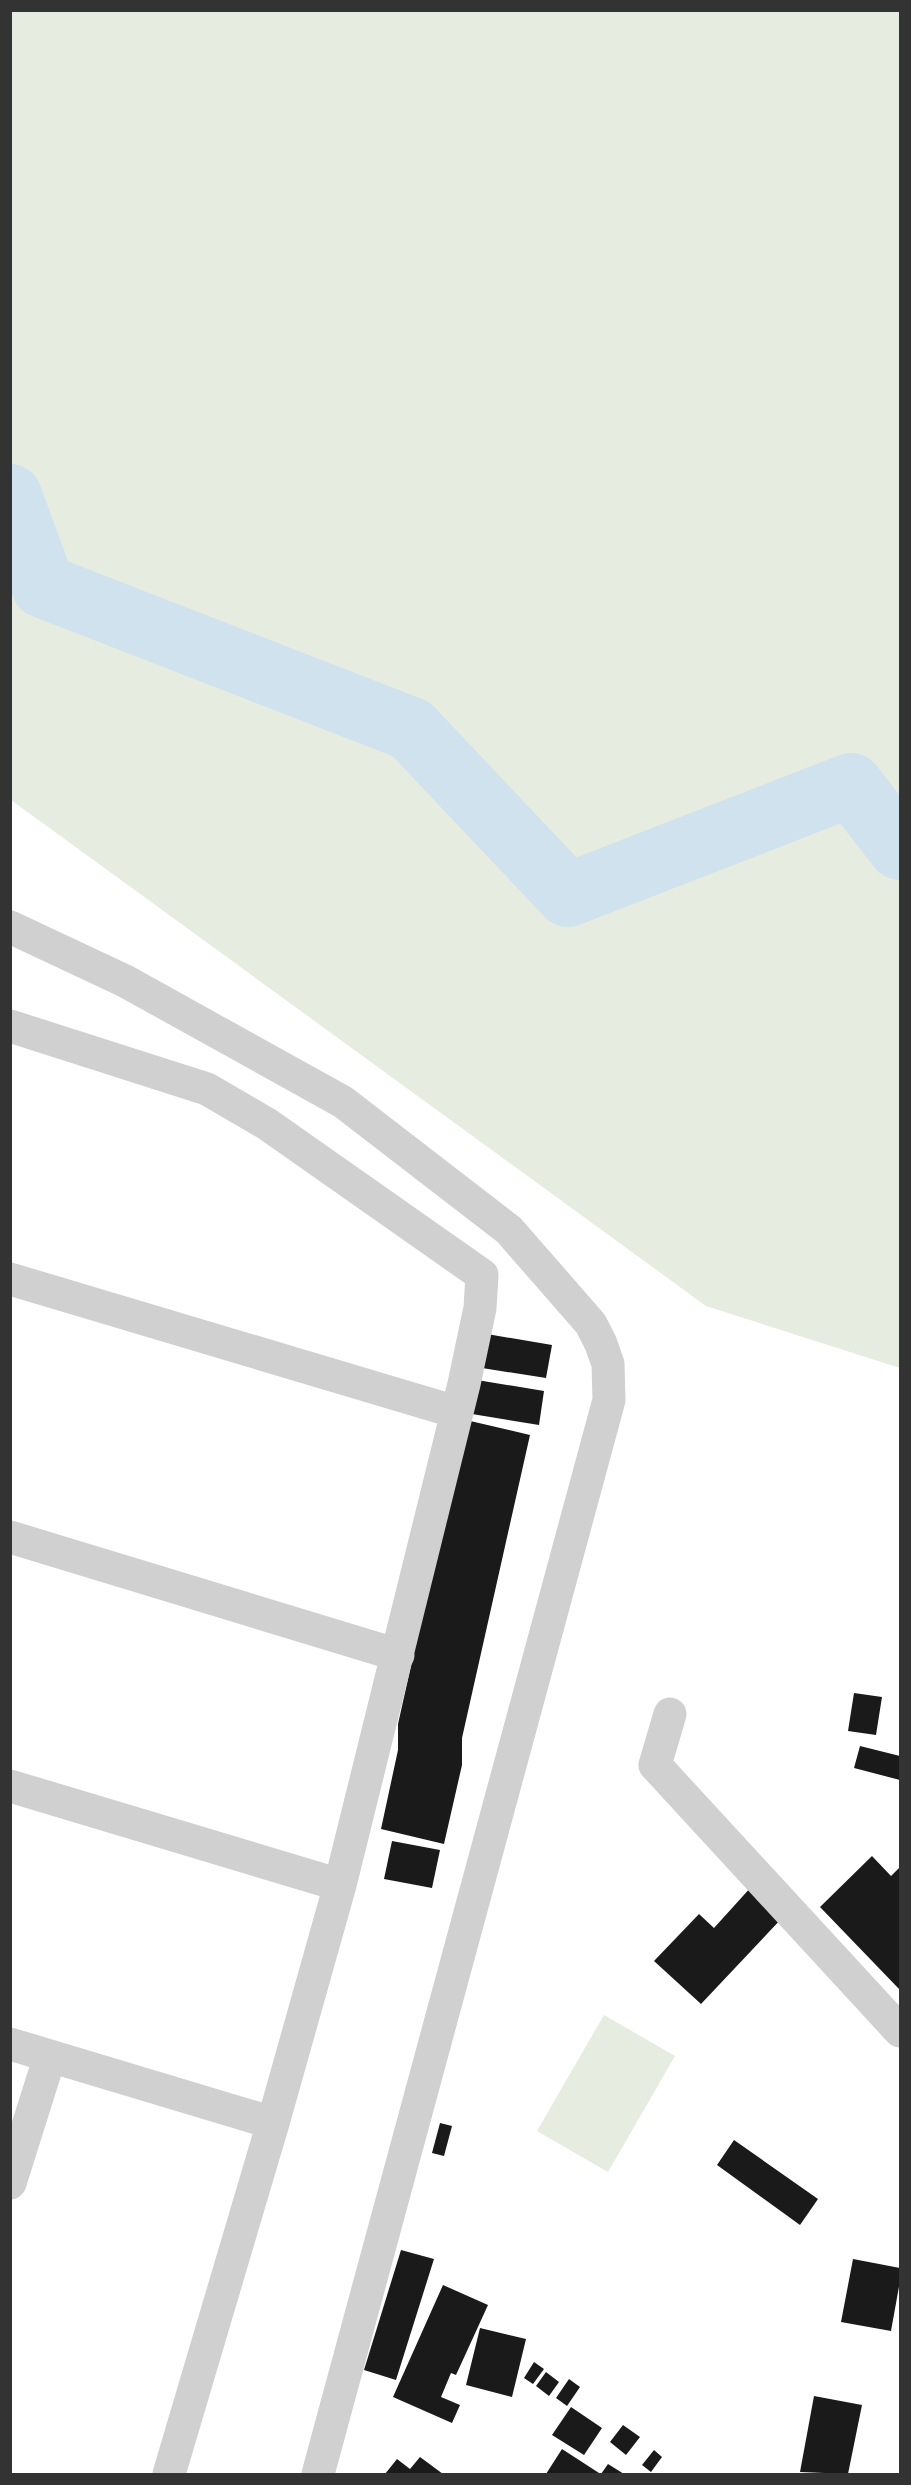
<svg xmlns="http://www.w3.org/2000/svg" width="911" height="2485" font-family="'Public Sans',sans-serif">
<rect width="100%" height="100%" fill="#fff"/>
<path fill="#e6ecdf" d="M11,10L900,11V1368L706,1306L11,800Z
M604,2015L675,2056L608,2172L537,2131Z"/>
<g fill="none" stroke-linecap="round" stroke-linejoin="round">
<path stroke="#cfe2ee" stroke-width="64" d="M10,496L43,586L411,729L568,895L851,785L900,848"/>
</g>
<path fill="#1a1a1a" d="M487,1334L552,1345L546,1378L482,1368Z
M477,1380L544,1391L539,1425L472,1414Z
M466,1420L530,1435L462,1738V1765L444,1844L381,1829L398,1750V1724Z
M854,1693L882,1697L876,1735L848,1731Z
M860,1746L900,1756V1780L854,1768Z
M392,1841L440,1850L432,1888L384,1879Z
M872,1856L891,1876L900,1867V1990L820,1907Z
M752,1886L784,1916L701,2004L654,1961L699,1914L714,1928Z
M440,2123L452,2126L444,2156L432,2153Z
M734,2140L818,2199L800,2225L717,2165Z
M401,2250L434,2259L396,2380L364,2370Z
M853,2259L900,2268V2281L891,2331L841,2322Z
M443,2285L488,2305L456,2375L451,2373L441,2397L460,2405L452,2423L393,2397Z
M480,2328L526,2339L512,2397L466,2385Z
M534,2362L544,2369L533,2384L524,2378Z
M546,2372L559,2382L549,2396L536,2386Z
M569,2379L580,2387L567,2406L556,2398Z
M814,2396L862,2405L848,2474L800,2472Z
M571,2407L602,2428L584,2455L552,2435Z
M623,2425L640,2437L626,2455L610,2442Z
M562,2449L599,2473L598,2474H546Z
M654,2450L662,2457L651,2472L642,2465Z
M420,2457L443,2474H385L397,2459L410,2469Z
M608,2464L624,2474H601Z"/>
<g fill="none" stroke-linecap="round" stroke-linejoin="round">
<path stroke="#d0d0d0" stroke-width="33" d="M10,927L125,981L343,1102L509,1230L591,1324L601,1344L608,1364L609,1400L318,2474
M10,1026L207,1089L267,1124L482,1275L480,1308L464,1384L340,1885L273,2123L169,2474
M10,1279L456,1412
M10,1537L398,1655
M670,1714L655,1765L900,2031
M10,1786L340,1885
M10,2044L273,2123
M10,2183L50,2056"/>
</g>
<rect width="911" height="2485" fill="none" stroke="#333333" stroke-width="24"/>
</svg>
